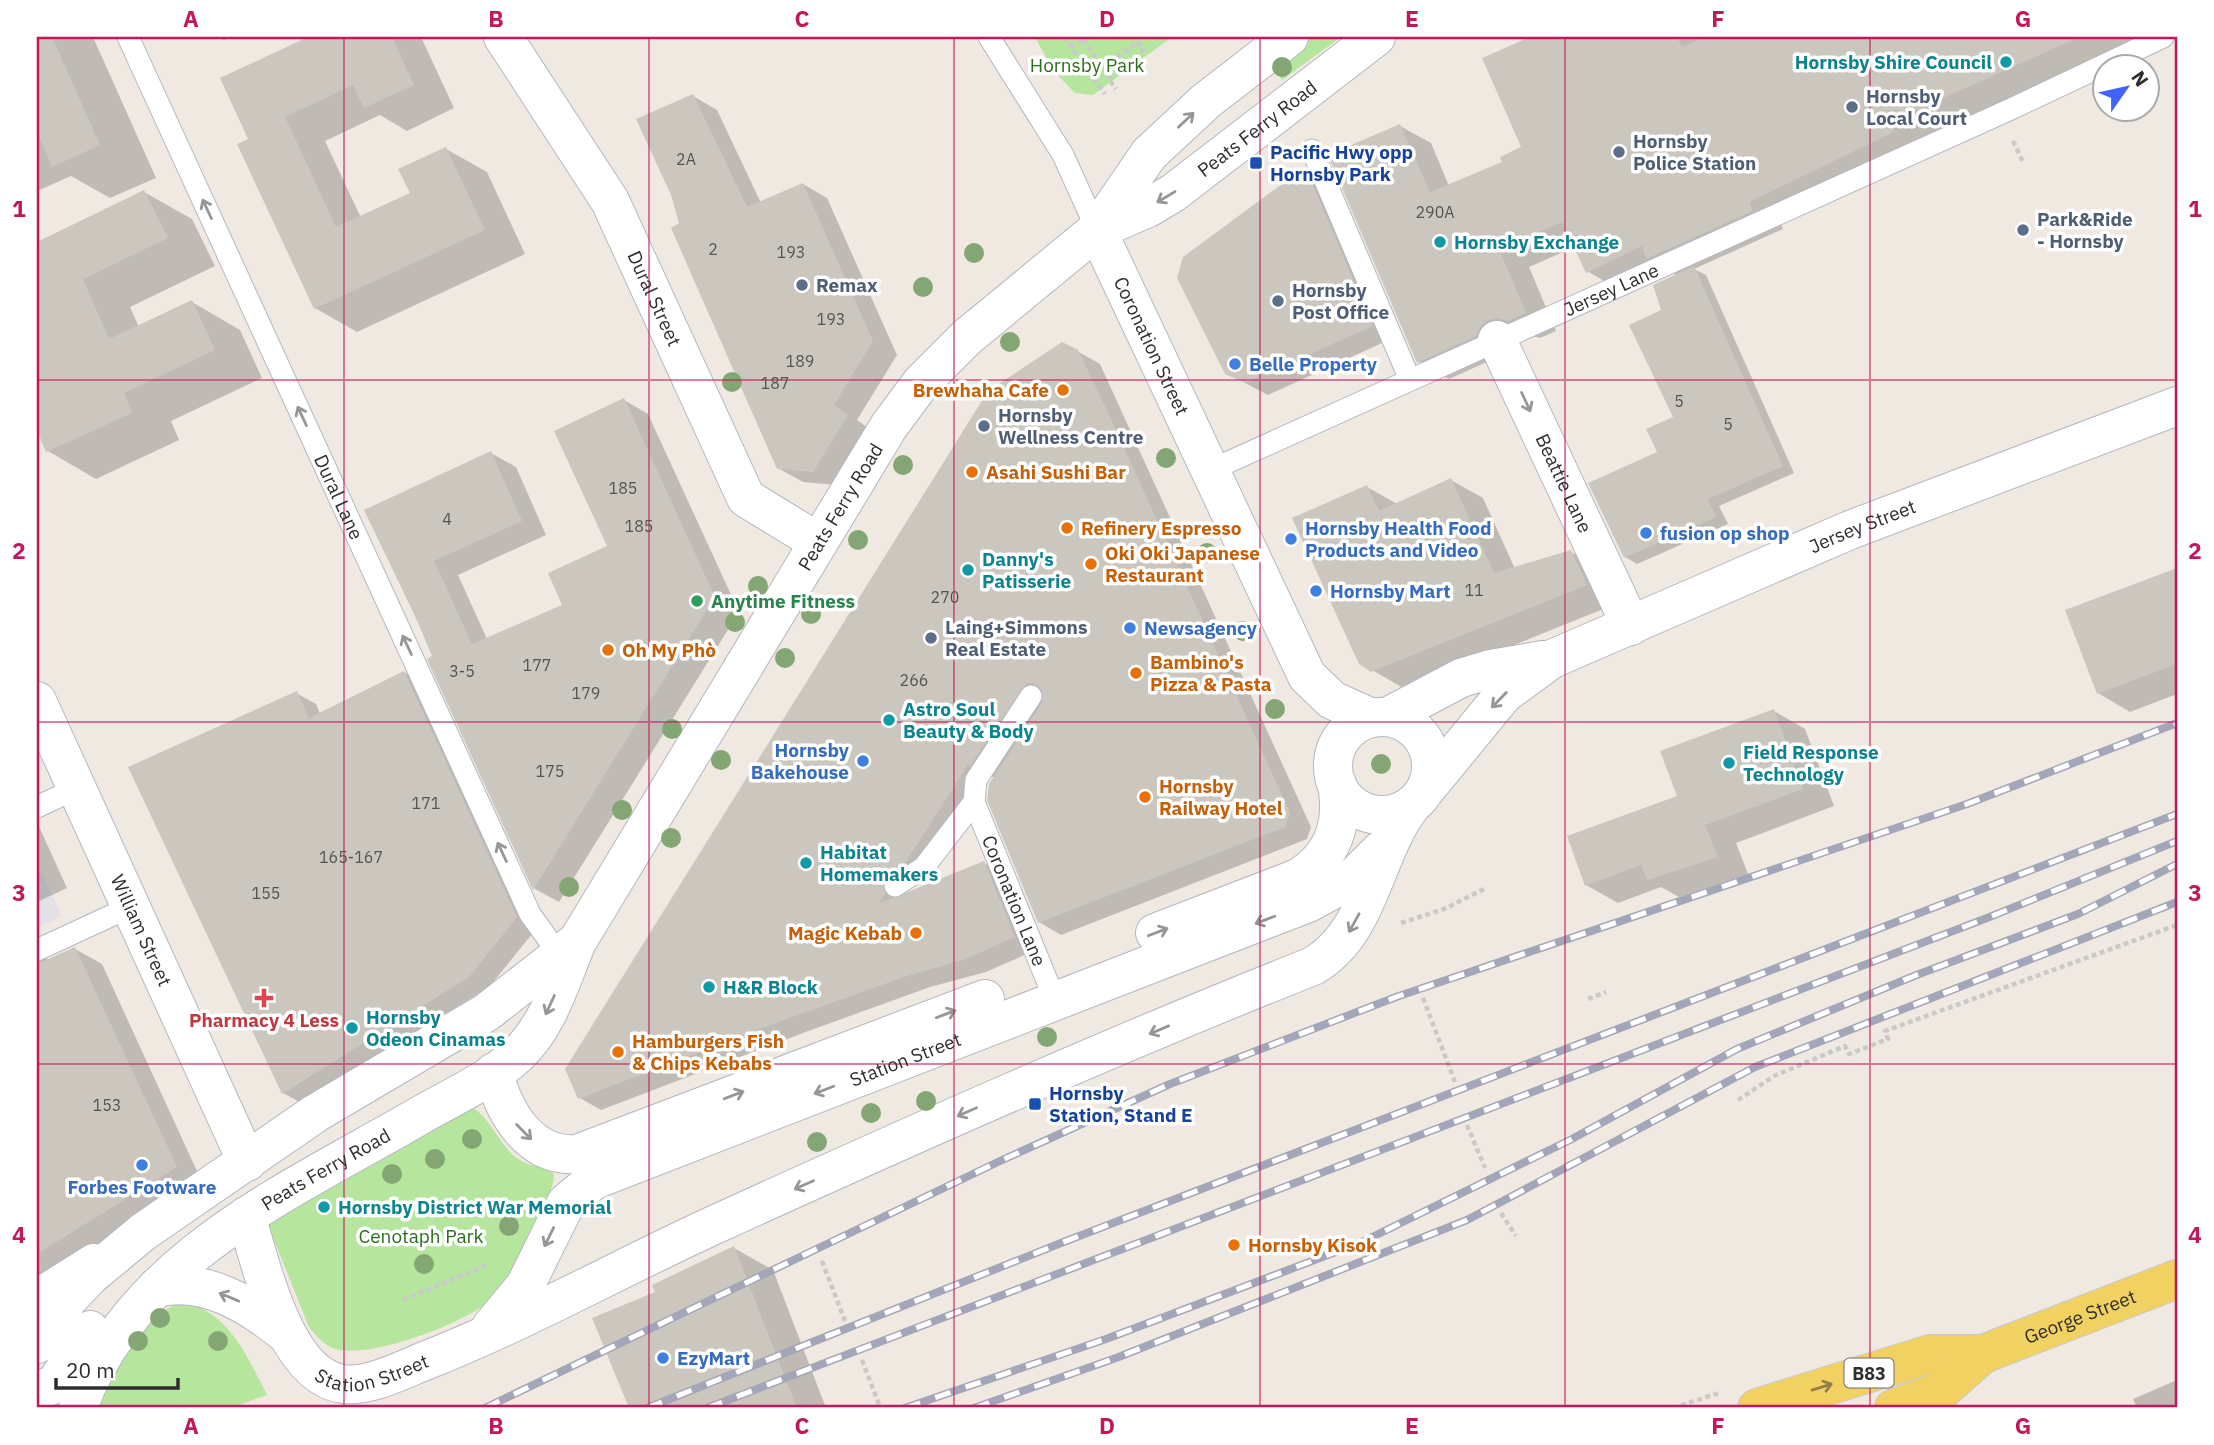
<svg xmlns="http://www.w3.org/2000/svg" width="2214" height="1445" font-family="'IBM Plex Sans',sans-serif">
<rect width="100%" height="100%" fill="#efe9e1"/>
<path fill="#e3e1e8" d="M42,873L62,916L37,928V875Z"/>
<path fill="#b6e59e" d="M1035,37H1172L1093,95L1075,93L1053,70Z
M1306,37H1341L1282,80L1270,64Z
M475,1109C491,1121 499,1142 514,1156C526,1167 544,1165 554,1174C555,1196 505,1287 488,1302C462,1324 366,1361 333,1348C323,1344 315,1335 309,1327L272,1235L268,1224L271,1214L466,1111Z
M176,1304C184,1306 196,1305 203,1309C236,1327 251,1364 267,1395L230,1408H95C112,1362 131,1327 176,1304Z"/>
<path fill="#0003" d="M37,37H93L156,178L110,198L71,176L37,191Z
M217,37H231L224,40Z
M313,37H421L454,108L407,131L380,115L325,141L361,218L412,194L446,149L487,172L525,254L357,332L315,308L250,140L222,79Z
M1535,37H1699L1701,41L1710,37H2145L1779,220L1783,229L1694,269L1706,275L1794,473L1719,506L1728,524L1637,564L1625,557L1660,453L1675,417L1663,311L1678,276L1664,268L1618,289L1587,271L1575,247L1529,267L1556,331L1540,338L1530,335L1520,337L1507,353L1449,379L1418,361L1400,126L1431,143L1449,186L1504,163L1524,148L1484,59Z
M693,96L717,110L761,203L803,184L827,198L897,355L857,420L871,430L837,485L803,482L778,468L681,224Z
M1305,169L1327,182L1393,338L1268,395L1226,373Z
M144,192L192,219L215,266L130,307L139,327L192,302L240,330L262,378L171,421L179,440L96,479L48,451L37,427V402L40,400L37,392V244Z
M1077,351L1100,364L1311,827L1307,839L1061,935L1039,922L994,778L990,775L926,877L899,896L984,863L1006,875L1036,950L986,972L930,987L803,1033L601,1110L580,1098Z
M624,400L648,414L739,612L559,902L535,889L430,660L434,657L366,510L491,453L516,467L546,535L458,575L487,639L565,606L609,546Z
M1451,480L1483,498L1515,569L1571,552L1603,571L1618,603L1405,689L1372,670L1367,487L1397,504Z
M2177,569V694L2130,712L2098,693L2068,611Z
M404,672L423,684L536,929L490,986L303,1104L283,1093L296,693L316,704L320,714Z
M1774,711L1805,729L1834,806L1736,843L1748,874L1679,897L1661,887L1618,903L1586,885Z
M37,822L67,888L37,902Z
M37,940L48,961L75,949L102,964L202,1182L37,1286Z
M734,1248L773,1270L826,1408H630L594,1319L658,1293Z
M2177,1380V1408H2137L2133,1399Z"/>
<path fill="#cbc7bf" d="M37,37H52L100,145L52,167L37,133Z
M308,37H392L414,85L364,108L353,85L285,117L336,227L410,193L398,169L446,147L485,230L314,309L237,144L248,139L220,78Z
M1530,37H1677L1682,47L1705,37H2079L1888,123L1894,132L1749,202L1753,211L1646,259L1642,246L1586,273L1562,222L1499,249L1526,313L1508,321L1498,318L1488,320L1480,327L1476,336L1417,363L1328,155L1400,124L1430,192L1502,162L1500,157L1521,147L1482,58Z
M693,94L747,207L803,183L873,341L834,405L848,415L813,472L777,469L671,228L679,223L671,195L636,119Z
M1305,167L1373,326L1245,383L1225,374L1177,278L1183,257Z
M144,190L168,238L83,279L109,339L192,300L215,350L124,393L132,413L46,452L37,431V242Z
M1694,266L1783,466L1708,499L1716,517L1624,558L1588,483L1657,452L1646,429L1673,417L1629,325L1661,310L1653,285Z
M1062,342L1078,350L1106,408L1290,813L1285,827L1038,923L987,800L989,784L1042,703V690L1032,683L1026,684L970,766L969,763L904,865L884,880L885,894L878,904L984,861L1015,937L963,960L907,976L781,1021L578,1099L565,1069L988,391Z
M624,398L715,597L533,890L427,659L432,656L417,620L364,510L491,451L522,521L434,561L472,644L562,605L548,573L607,546L554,431Z
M1451,478L1494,573L1571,550L1587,585L1371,672L1359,664L1292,518L1367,485L1379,511Z
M2177,568V664L2097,694L2065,610Z
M404,671L517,917L469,977L282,1094L128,767L297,691L309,718Z
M1774,709L1803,789L1705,825L1718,857L1647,880L1641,865L1585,886L1567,836L1677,796L1660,751Z
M75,947L177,1167L37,1254V964Z
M734,1246L797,1408H629L592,1318L655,1292L652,1285Z"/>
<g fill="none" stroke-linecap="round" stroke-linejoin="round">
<defs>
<g id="service">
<path id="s1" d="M128,37L530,914L558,953"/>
<path d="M989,37L1063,155L1097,230"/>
<path d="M1312,150L1410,380"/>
<path id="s2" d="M1211,470L2011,109L2163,37"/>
<path id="s3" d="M1031,696L976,780L974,802L1055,1000"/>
<path d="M37,807L77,788"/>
<path d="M895,886L924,867L974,802"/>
<path d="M37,950L130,907"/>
</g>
<g id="minor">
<path id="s4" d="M503,37L610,201L746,498L818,542"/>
<path id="s5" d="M1097,230L1307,676L1332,700L1372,718"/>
<path id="s6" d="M1497,340L1631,626"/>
<path id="s7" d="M37,701L247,1162"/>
<path d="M1387,717L1461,678L1491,669L1543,660"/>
<circle cx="1382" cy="766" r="49"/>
<path id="s8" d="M1426,789L1504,694L1552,659L1850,530L2177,406"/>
<path d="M1155,933L1298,878C1334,856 1344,823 1337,784"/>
<path d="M494,1072C503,1112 530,1158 577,1154L985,999"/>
<path id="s9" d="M246,1216C261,1263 284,1376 343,1384C368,1387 398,1372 422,1362C522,1323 616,1270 714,1225C912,1135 1111,1046 1313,966C1371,932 1373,856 1411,806"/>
<path d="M156,1288C205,1276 250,1305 286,1334"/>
<path d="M37,1299L94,1263"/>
<path id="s10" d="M491,1327L525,1286L566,1203L594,1180L1308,903L1351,880L1381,850"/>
</g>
<g id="secondary">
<path d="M1097,230L1149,154L1206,101L1289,37"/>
<path d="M37,1344L68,1299L90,1276L143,1232L316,1113L487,1012L575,943"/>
<path d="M37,1391L55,1384L90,1330"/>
<path id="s11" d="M78,1408C131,1259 292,1190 419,1116C452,1097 491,1080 518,1054C549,1025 561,980 577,942L889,426L921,383L967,337L1097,230L1148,208L1173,193L1376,37"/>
</g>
<g id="primary">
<path d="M1757,1408L1930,1354H1983"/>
<path id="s12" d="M1894,1408L1941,1391L1983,1354L2177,1279"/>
</g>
</defs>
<use href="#service" stroke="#b4b7c1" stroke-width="23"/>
<use href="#minor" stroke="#b4b7c1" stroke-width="40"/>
<use href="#secondary" stroke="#b4b7c1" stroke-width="40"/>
<use href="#primary" stroke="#c9c9c9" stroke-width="40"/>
<path stroke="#c9c9c9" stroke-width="4.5" stroke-dasharray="5 3.5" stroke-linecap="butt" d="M1064,37L1105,94
M1083,40L1103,67L1138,42L1144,50L1108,78L1116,89
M1071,47L1087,37
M2013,141L2023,162
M1401,923L1444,909L1484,889
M1423,998L1455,1082
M1588,999L1606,992
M1738,1100L1774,1076L1845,1046L1849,1054L1888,1039L1885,1031L2177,925
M1467,1125L1485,1168
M1501,1213L1516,1236
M822,1261L845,1321
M403,1300L489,1264
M862,1360L880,1407
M1673,1408L1719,1393"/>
<use href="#service" stroke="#fff" stroke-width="21"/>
<use href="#minor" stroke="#fff" stroke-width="38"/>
<use href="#secondary" stroke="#fff" stroke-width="38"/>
<use href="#primary" stroke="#f2d163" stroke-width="38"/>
<defs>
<path id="rail" d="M485,1408L1000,1161L1170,1084L1396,997L1967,804L2177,723
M647,1408L1061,1243L2177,814
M707,1408L1987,918L2177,841
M905,1408L1106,1339L1362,1242L1570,1140L1737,1049L1914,976L2078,914L2177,864
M974,1408L1116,1358L1467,1220L1755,1067L2177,902"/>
</defs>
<use href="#rail" stroke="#a3a6b8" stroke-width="8"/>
<use href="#rail" stroke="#fff" stroke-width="5" stroke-dasharray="16" stroke-linecap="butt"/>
</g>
<g fill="#84a574">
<circle cx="1282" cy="67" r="10"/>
<circle cx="974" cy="253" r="10"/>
<circle cx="923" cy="287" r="10"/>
<circle cx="1010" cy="342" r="10"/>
<circle cx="732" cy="382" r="10"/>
<circle cx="1166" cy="458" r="10"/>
<circle cx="903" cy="465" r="10"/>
<circle cx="858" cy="540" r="10"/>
<circle cx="1207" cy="553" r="10"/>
<circle cx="758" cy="586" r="10"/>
<circle cx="811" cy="614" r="10"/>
<circle cx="735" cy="622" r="10"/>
<circle cx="1243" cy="631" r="10"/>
<circle cx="785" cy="658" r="10"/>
<circle cx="1275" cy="709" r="10"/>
<circle cx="672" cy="729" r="10"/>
<circle cx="721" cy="760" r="10"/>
<circle cx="1381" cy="764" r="10"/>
<circle cx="622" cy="810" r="10"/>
<circle cx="671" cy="838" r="10"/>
<circle cx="569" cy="887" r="10"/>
<circle cx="1047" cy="1037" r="10"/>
<circle cx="926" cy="1101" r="10"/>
<circle cx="871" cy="1113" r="10"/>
<circle cx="472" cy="1139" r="10"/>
<circle cx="817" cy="1142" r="10"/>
<circle cx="435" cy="1159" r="10"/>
<circle cx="392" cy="1174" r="10"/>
<circle cx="509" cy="1226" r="10"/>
<circle cx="424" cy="1264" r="10"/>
<circle cx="160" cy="1318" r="10"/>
<circle cx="138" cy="1341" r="10"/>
<circle cx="218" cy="1341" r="10"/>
</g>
<defs><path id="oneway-shaft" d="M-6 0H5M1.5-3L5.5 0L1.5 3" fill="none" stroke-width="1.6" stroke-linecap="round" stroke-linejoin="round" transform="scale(1.75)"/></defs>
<g stroke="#969696">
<use href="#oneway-shaft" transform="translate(1186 120) rotate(-43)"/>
<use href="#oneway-shaft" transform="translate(1166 197) rotate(149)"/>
<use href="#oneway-shaft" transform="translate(207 209) rotate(-115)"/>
<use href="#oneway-shaft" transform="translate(1526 402) rotate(65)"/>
<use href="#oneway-shaft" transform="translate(302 416) rotate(-115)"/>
<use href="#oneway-shaft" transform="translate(407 645) rotate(-115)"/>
<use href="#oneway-shaft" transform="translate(1499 700) rotate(134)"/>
<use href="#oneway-shaft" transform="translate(502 852) rotate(-115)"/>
<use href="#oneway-shaft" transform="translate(1265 920) rotate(159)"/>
<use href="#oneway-shaft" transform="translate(1354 923) rotate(119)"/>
<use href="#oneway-shaft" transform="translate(1158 932) rotate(-21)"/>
<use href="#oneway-shaft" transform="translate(550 1005) rotate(115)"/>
<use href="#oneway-shaft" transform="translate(946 1014) rotate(-21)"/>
<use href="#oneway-shaft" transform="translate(1159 1030) rotate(157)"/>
<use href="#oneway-shaft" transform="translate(824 1090) rotate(159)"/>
<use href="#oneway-shaft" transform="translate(734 1095) rotate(-21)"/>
<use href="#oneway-shaft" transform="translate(967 1112) rotate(156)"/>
<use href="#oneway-shaft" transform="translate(524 1132) rotate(45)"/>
<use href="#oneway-shaft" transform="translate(804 1185) rotate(156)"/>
<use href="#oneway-shaft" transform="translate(549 1237) rotate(116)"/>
<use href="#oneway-shaft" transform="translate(229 1297) rotate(-157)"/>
</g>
<use stroke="#908048" href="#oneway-shaft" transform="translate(1822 1387) rotate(-17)"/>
<path fill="none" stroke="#c2185b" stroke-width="2" stroke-opacity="0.55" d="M344,37V1408M649,37V1408M954,37V1408M1260,37V1408M1565,37V1408M1870,37V1408M37,380H2177M37,722H2177M37,1064H2177"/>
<g fill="#0f9aa8" stroke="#fff" stroke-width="2.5">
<circle cx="2006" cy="62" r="7"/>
<circle cx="1440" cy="242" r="7"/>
<circle cx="968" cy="570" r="7"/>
<circle cx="889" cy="720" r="7"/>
<circle cx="1729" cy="763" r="7"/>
<circle cx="806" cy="863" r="7"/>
<circle cx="709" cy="987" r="7"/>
<circle cx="352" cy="1028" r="7"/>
<circle cx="324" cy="1207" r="7"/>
</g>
<g fill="#5c6f8a" stroke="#fff" stroke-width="2.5">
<circle cx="1852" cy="107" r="7"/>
<circle cx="1619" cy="152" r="7"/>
<circle cx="2023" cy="230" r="7"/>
<circle cx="802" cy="285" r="7"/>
<circle cx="1278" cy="301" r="7"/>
<circle cx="984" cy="426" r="7"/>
<circle cx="931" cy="638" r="7"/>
</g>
<g fill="#1a4fb4" stroke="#fff" stroke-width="2.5">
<rect x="1249" y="156" width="14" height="14" rx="3.5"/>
<rect x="1028" y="1097" width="14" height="14" rx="3.5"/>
</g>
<g fill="#3f7fe0" stroke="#fff" stroke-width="2.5">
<circle cx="1235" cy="364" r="7"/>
<circle cx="1646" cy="533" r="7"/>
<circle cx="1291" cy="539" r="7"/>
<circle cx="1316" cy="591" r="7"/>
<circle cx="1130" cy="628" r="7"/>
<circle cx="863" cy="761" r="7"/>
<circle cx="142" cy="1165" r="7"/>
<circle cx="663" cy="1358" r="7"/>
</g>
<g fill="#e8710a" stroke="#fff" stroke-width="2.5">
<circle cx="1063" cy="390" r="7"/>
<circle cx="972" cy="472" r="7"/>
<circle cx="1067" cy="528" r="7"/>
<circle cx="1091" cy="564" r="7"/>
<circle cx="608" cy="650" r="7"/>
<circle cx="1136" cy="673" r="7"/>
<circle cx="1145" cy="797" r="7"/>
<circle cx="916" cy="933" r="7"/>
<circle cx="618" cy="1052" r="7"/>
<circle cx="1234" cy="1245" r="7"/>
</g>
<circle fill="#2e9e5b" stroke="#fff" stroke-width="2.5" cx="697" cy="601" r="7"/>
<path fill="#e0444e" stroke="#fff" stroke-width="2.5" d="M260.5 987.5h7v7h7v7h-7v7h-7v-7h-7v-7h7z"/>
<g text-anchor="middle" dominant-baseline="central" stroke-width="7" stroke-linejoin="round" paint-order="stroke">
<g font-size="16" fill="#555452">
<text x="686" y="159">2A</text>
<text x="1435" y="212">290A</text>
<text x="713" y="249">2</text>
<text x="791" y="252">193</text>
<text x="831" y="319">193</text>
<text x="800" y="361">189</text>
<text x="775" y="383">187</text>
<text x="1679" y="401">5</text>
<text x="1728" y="424">5</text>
<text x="623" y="488">185</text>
<text x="447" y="519">4</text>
<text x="639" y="526">185</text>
<text x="1474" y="590">11</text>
<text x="945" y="597">270</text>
<text x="537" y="665">177</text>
<text x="462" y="671">3-5</text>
<text x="914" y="680">266</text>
<text x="586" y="693">179</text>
<text x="550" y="771">175</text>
<text x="426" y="803">171</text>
<text x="351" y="857">165-167</text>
<text x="266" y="893">155</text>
<text x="107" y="1105">153</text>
</g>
<rect fill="#fff" stroke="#6d6d6d" stroke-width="2" x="1844.5" y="1358.5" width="49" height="29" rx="5"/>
<g font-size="18" font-weight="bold" fill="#2e2e2e">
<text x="1869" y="1373">B83</text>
</g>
<g font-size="19" font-weight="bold" fill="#0d838f" stroke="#fff" text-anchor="start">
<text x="1992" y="62" text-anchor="end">Hornsby Shire Council</text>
<text x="1454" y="242">Hornsby Exchange</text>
<text x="982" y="559">Danny's<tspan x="982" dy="22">Patisserie</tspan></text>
<text x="903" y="709">Astro Soul<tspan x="903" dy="22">Beauty &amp; Body</tspan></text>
<text x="1743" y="752">Field Response<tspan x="1743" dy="22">Technology</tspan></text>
<text x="820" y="852">Habitat<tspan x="820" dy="22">Homemakers</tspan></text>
<text x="723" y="987">H&amp;R Block</text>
<text x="366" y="1017">Hornsby<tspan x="366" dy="22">Odeon Cinamas</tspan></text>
<text x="338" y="1207">Hornsby District War Memorial</text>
</g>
<g font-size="19" fill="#2c6e1b" stroke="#fff">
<text x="1087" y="65">Hornsby Park</text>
<text x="421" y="1236">Cenotaph Park</text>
</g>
<g font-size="19" font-weight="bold" fill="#4e5e75" stroke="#fff" text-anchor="start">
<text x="1866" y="96">Hornsby<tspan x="1866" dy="22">Local Court</tspan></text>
<text x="1633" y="141">Hornsby<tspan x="1633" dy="22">Police Station</tspan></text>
<text x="2037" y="219">Park&amp;Ride<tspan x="2037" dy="22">- Hornsby</tspan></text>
<text x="816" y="285">Remax</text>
<text x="1292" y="290">Hornsby<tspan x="1292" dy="22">Post Office</tspan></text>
<text x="998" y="415">Hornsby<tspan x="998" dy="22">Wellness Centre</tspan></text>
<text x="945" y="627">Laing+Simmons<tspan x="945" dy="22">Real Estate</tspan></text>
</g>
<g font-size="19" fill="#2e2e2e" stroke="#fff">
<text stroke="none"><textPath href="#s11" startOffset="1785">Peats Ferry Road</textPath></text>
<text stroke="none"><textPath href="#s2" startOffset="439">Jersey Lane</textPath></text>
<text stroke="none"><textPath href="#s4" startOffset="303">Dural Street</textPath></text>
<text stroke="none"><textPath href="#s5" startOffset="128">Coronation Street</textPath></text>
<text stroke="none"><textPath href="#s6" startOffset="158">Beattie Lane</textPath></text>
<text stroke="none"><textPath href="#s1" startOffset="506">Dural Lane</textPath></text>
<text stroke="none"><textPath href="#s11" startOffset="1213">Peats Ferry Road</textPath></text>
<text stroke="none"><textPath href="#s8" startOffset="520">Jersey Street</textPath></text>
<text stroke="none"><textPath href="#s3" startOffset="229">Coronation Lane</textPath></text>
<text stroke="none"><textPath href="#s7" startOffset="252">William Street</textPath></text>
<text stroke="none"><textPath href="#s10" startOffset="516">Station Street</textPath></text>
<text stroke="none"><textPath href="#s11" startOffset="352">Peats Ferry Road</textPath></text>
<text stroke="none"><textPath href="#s12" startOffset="210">George Street</textPath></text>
<text stroke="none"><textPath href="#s9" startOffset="233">Station Street</textPath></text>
</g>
<g font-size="19" font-weight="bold" fill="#164399" stroke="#fff" text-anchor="start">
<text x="1270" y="152">Pacific Hwy opp<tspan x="1270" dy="22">Hornsby Park</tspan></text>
<text x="1049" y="1093">Hornsby<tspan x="1049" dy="22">Station, Stand E</tspan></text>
</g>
<g font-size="19" font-weight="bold" fill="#366cbe" stroke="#fff" text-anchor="start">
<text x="1249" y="364">Belle Property</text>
<text x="1305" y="528">Hornsby Health Food<tspan x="1305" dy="22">Products and Video</tspan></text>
<text x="1660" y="533">fusion op shop</text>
<text x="1330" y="591">Hornsby Mart</text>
<text x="1144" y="628">Newsagency</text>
<text x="849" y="750" text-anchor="end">Hornsby<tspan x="849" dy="22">Bakehouse</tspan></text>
<text x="142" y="1187" text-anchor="middle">Forbes Footware</text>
<text x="677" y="1358">EzyMart</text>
</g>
<g font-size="19" font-weight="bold" fill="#c56008" stroke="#fff" text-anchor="start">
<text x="1049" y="390" text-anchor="end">Brewhaha Cafe</text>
<text x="986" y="472">Asahi Sushi Bar</text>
<text x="1081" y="528">Refinery Espresso</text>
<text x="1105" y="553">Oki Oki Japanese<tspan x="1105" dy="22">Restaurant</tspan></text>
<text x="622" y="650">Oh My Phò</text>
<text x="1150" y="662">Bambino's<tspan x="1150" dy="22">Pizza &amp; Pasta</tspan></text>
<text x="1159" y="786">Hornsby<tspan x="1159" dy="22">Railway Hotel</tspan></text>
<text x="902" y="933" text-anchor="end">Magic Kebab</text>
<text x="632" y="1041">Hamburgers Fish<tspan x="632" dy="22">&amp; Chips Kebabs</tspan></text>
<text x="1248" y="1245">Hornsby Kisok</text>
</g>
<g font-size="19" font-weight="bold" fill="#27864d" stroke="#fff" text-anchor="start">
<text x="711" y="601">Anytime Fitness</text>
</g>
<g font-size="19" font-weight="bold" fill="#be3a42" stroke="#fff">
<text x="264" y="1020">Pharmacy 4 Less</text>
</g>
</g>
<rect width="2214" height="1445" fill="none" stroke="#ffffff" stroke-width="77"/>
<g transform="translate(2126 88) rotate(56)"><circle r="33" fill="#ffffff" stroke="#ababab" stroke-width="2"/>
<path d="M0-5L12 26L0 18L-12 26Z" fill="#4264fb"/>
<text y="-10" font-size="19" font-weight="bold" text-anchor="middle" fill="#2e2e2e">N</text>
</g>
<path d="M56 1378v10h122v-10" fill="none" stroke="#2e2e2e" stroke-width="3.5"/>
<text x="66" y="1378" font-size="21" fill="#2e2e2e" stroke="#ffffff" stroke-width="5" paint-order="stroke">20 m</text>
<rect x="38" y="38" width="2138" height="1368" fill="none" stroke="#c2185b" stroke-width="2.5"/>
<g font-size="23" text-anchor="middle" font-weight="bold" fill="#c2185b">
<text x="191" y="27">A</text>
<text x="496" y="27">B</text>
<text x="802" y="27">C</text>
<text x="1107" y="27">D</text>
<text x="1412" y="27">E</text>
<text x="1718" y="27">F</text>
<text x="2023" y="27">G</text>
<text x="19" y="217">1</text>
<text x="2195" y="217">1</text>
<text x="19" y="559">2</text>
<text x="2195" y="559">2</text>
<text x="19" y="901">3</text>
<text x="2195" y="901">3</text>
<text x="19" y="1243">4</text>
<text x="2195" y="1243">4</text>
<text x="191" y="1434">A</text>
<text x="496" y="1434">B</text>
<text x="802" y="1434">C</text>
<text x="1107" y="1434">D</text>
<text x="1412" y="1434">E</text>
<text x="1718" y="1434">F</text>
<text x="2023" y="1434">G</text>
</g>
</svg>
